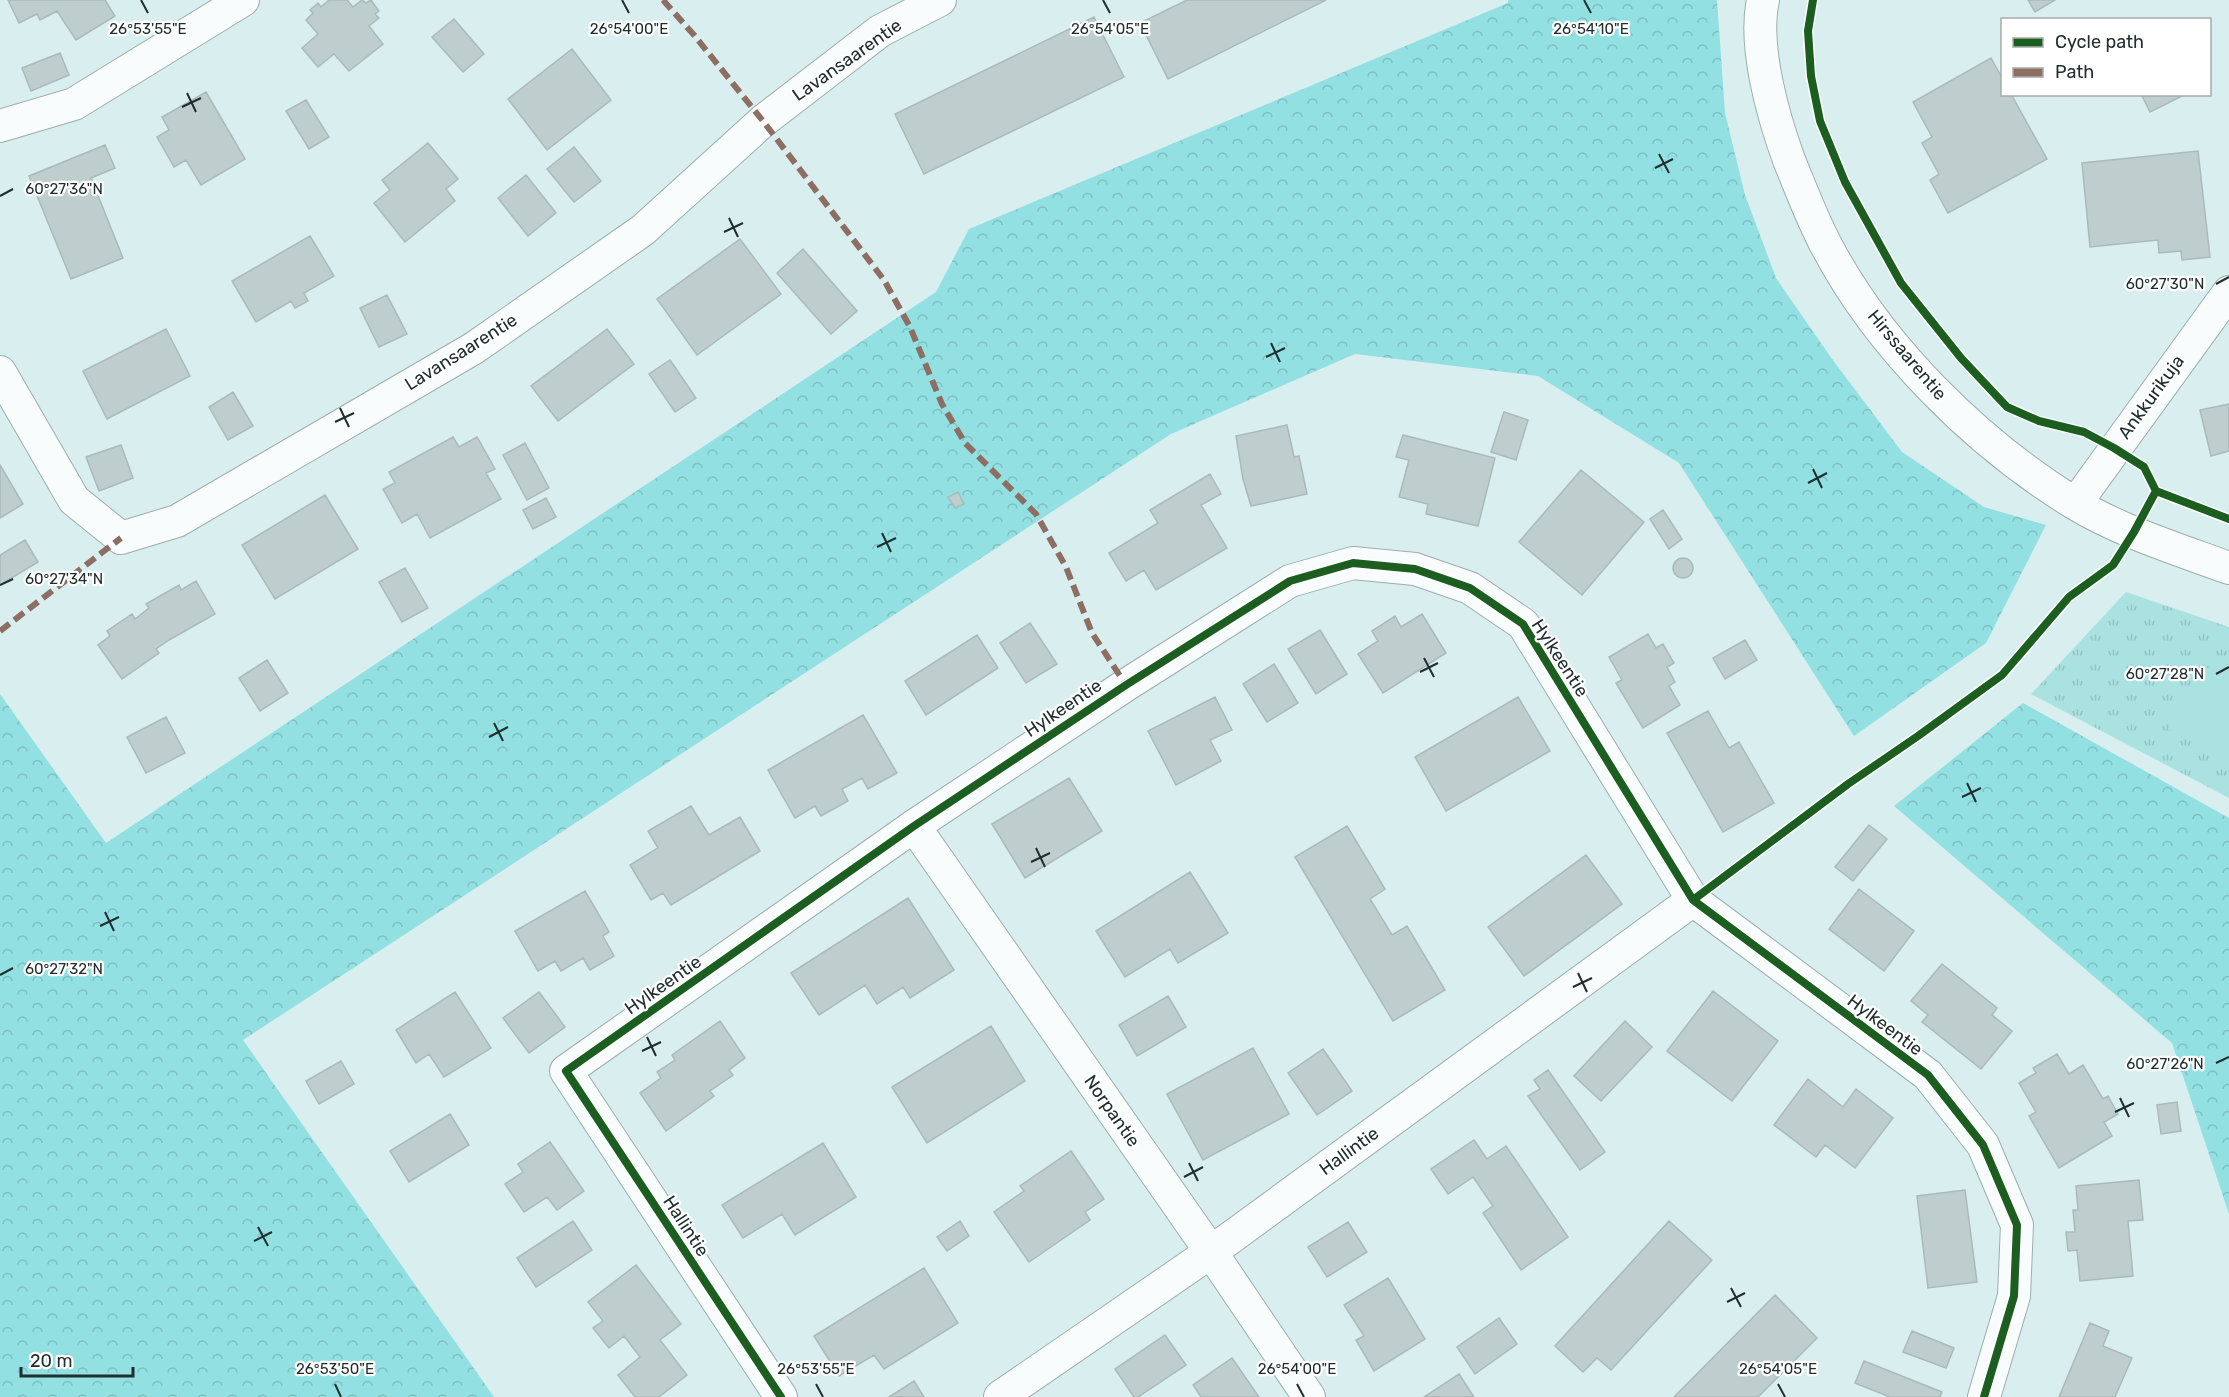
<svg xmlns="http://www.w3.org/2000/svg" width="2229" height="1397" font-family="Rubik,sans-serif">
<defs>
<pattern id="grass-tufts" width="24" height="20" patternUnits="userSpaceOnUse" patternTransform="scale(1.5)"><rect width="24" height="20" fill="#aae2e1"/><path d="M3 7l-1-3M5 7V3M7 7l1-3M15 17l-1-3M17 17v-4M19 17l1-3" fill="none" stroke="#92c2c1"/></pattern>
<pattern id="forest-crowns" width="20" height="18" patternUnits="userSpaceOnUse" patternTransform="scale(1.5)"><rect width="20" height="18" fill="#92e0e1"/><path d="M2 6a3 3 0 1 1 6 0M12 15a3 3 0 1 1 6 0" fill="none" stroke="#7ec0c1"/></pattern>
</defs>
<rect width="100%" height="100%" fill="#d9eeee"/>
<path fill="url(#grass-tufts)" d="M2126,592L2229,627V798L2031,694Z"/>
<path fill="url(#forest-crowns)" d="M1508,0H1717L1725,113L1745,195L1776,278L1832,359L1902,452L1984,507L2046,525L1986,643L1854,736L1679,463L1538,376L1355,354L1171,434L243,1040L494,1397H0V694L106,843L936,292L969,229L1508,3Z
M2023,703L2229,818V1214L2172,1043L1894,806Z"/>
<path fill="#aae2e1" d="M2202,665L2229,680V761L2168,729Z"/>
<path fill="#becece" stroke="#aababa" stroke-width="1.5" d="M8,0H105L115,16L76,40L57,11L40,20L37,14L19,23Z
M329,0H347L353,7L362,0L366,3L371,0L379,11L375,14L379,18L369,26L383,44L349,71L334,54L318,67L302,48L318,34L306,20L313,13L310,10L318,3L321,7Z
M1187,0H1326L1168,79L1140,23Z
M2028,0H2055L2035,12Z
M1094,17L1124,77L924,174L895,114Z
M454,19L484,54L463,72L432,37Z
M572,49L611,100L547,150L508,99Z
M60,53L69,75L31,91L22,68Z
M1991,58L2002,78V94H2011L2047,159L1948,213L1930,180L1939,174L1922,143L1932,137L1913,102Z
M206,92L245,159L201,185L186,160L174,167L157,137L169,130L162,117Z
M2141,94H2186L2150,112Z
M306,100L329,137L309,149L286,111Z
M428,143L458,179L446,189L455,201L405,242L374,203L390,190L382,180Z
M105,145L115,168L91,178L123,258L71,279L29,176Z
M574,147L601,181L574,202L547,169Z
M2198,151L2210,257L2182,260L2181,251L2159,253L2158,240L2090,247L2082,163Z
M526,175L556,213L528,236L498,198Z
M310,236L334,276L304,293L308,301L295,308L291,301L256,322L232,281Z
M740,239L781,294L697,355L657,299Z
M803,249L857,311L831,334L777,273Z
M387,295L407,334L379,347L360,308Z
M166,329L190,376L107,419L83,371Z
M607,329L634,364L558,421L531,386Z
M670,360L696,398L675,412L649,374Z
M233,392L253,426L228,440L209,407Z
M2229,404V451L2211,456L2200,410Z
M1504,412L1528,420L1516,460L1491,452Z
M1287,425L1294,457L1299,456L1307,494L1251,506L1243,479L1236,436Z
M1403,435L1495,458L1478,526L1426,514L1428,504L1399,497L1409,460L1396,457Z
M453,437L459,447L477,437L495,469L486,473L501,499L430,538L417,514L402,523L383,489L395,483L389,472Z
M525,443L549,488L527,500L503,455Z
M121,445L133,478L99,491L86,457Z
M0,465L23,504L0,518Z
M1581,470L1644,522L1582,595L1519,542Z
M1210,474L1221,494L1201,505L1227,548L1156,590L1144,570L1126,581L1109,553L1158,523L1150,510Z
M958,492L964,504L955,508L948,497Z
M325,495L358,549L275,599L242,545Z
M546,498L556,517L533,529L523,510Z
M1663,510L1682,539L1669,549L1650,519Z
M25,540L38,562L0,585V555Z
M1673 568a10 10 0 1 1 20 0a10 10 0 1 1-20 0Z
M405,568L428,608L402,622L379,582Z
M196,581L215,614L169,640L156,649L159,653L122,679L98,645L110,636L107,631L132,614L135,619L149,608L146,604L179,585L181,590Z
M1422,614L1446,653L1383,693L1358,654L1378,641L1372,631L1395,616L1401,627Z
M1030,623L1057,664L1026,683L1000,643Z
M1320,630L1347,674L1316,694L1288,649Z
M1648,634L1656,648L1663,644L1674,663L1667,667L1675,682L1669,686L1680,705L1643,728L1616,683L1622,680L1609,657Z
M977,635L998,668L926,715L905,681Z
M1745,640L1757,660L1725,679L1713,658Z
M267,660L288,693L260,711L239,678Z
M1274,664L1298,703L1267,722L1243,684Z
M1215,697L1232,730L1210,740L1221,761L1176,785L1148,731Z
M1518,697L1550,751L1446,811L1415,757Z
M1708,711L1729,748L1739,742L1774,803L1723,832L1667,733Z
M863,715L897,773L868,789L862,778L842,789L848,801L821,816L815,806L795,818L768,770Z
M166,717L185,753L146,773L127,737Z
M1069,778L1102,831L1025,878L992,824Z
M691,806L709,835L740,817L760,851L671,905L663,893L651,900L630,865L658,848L648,831Z
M1869,825L1887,839L1853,881L1835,867Z
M1347,826L1385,889L1370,899L1392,935L1407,926L1445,990L1393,1021L1295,857Z
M1586,855L1622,904L1524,976L1488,927Z
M1190,872L1228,933L1178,963L1170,949L1125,977L1096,931Z
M1859,889L1914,931L1884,971L1829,929Z
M585,891L609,932L603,936L614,956L590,970L583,958L561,971L555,961L538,971L515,931Z
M908,898L954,970L910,998L903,987L877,1004L865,985L819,1015L791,973Z
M1942,964L1997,1008L1992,1015L2012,1031L1981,1069L1922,1022L1928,1015L1911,1001Z
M1713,991L1778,1041L1732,1101L1667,1051Z
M455,992L491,1048L444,1077L429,1054L416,1063L396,1030Z
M539,992L565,1027L529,1053L503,1018Z
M1168,996L1186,1027L1137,1056L1119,1025Z
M720,1021L745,1058L729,1070L733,1075L710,1091L714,1096L666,1131L640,1093L661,1078L657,1072L675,1060L672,1055Z
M1625,1021L1652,1047L1601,1101L1574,1076Z
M991,1026L1025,1081L927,1143L892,1087Z
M1253,1048L1289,1114L1203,1160L1167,1094Z
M1323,1049L1352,1091L1317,1115L1288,1073Z
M2057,1054L2069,1074L2083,1065L2103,1099L2108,1096L2118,1114L2104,1122L2112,1136L2059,1168L2029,1116L2036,1112L2019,1083L2036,1073L2033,1068Z
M341,1061L354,1084L319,1104L306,1081Z
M1548,1070L1605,1152L1580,1170L1528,1096L1540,1089L1534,1080Z
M1808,1079L1843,1107L1856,1089L1893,1118L1855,1168L1825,1145L1816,1157L1774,1125Z
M2177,1102L2181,1131L2161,1134L2157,1105Z
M450,1114L469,1145L409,1182L390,1151Z
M1474,1140L1487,1159L1506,1146L1568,1237L1521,1270L1483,1213L1493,1206L1473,1177L1448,1194L1431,1169Z
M550,1142L584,1191L557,1210L547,1197L524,1212L505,1184L523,1172L518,1164Z
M823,1143L856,1197L795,1235L782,1214L743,1238L722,1205Z
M1071,1151L1104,1199L1085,1212L1090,1220L1029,1262L994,1212L1024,1191L1020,1186Z
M2139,1180L2143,1220L2128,1221L2133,1276L2080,1281L2077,1250L2068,1251L2066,1232H2075L2073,1210H2078L2076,1186Z
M1965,1190L1977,1282L1928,1288L1917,1196Z
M573,1221L592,1250L536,1287L517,1258Z
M960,1221L969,1236L947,1251L937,1237Z
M1669,1221L1712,1260L1611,1370L1597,1358L1583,1372L1555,1346Z
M1348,1222L1367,1252L1327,1277L1308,1247Z
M636,1265L681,1324L660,1340L687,1375L659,1397H635L618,1375L640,1357L624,1336L609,1348L593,1328L603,1321L588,1302Z
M924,1268L958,1323L884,1369L874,1355L839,1376L814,1336Z
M1388,1278L1425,1339L1374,1371L1356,1340L1364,1336L1344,1305Z
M1775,1295L1817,1338L1758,1397H1674Z
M1499,1318L1517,1344L1475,1374L1457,1347Z
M2090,1323L2109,1331L2103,1346L2132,1358L2115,1397H2059Z
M1912,1331L1954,1348L1946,1368L1903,1352Z
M1165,1335L1186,1365L1138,1397H1134L1115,1369Z
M1232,1358L1259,1397H1201L1193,1385Z
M1864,1361L1942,1392L1940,1397H1890L1855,1383Z
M1459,1374L1474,1397H1424Z
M914,1381L924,1397H889Z"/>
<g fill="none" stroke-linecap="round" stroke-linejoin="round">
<defs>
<path id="minor" d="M1763,0C1753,46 1773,116 1789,160C1801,189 1812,219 1827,247C1881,349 1977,443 2074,503C2122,532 2177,549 2229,568
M0,126L74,104L243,0
M0,372L74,500L121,538L177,521L474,348L643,230L763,121L880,31L940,0
M2076,503L2229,292
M914,826L1211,1252L1309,1397
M781,1397L566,1071L914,826L1126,685L1290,581L1353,563L1415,569L1470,588L1523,624L1693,900L1928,1075L1983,1145L2017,1225L2014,1296L1984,1397
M1000,1397L1211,1252L1693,900"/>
</defs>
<use href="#minor" stroke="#9cadad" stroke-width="34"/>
<use href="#minor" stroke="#f9fcfc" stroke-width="32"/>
<path stroke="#8d6e63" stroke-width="6" stroke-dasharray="12 6" stroke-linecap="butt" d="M663,0L694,35L763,121L884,280L910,327L942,404L965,443L1036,514L1066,567L1092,633L1126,685
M0,631L121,538"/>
<defs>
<path id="cycleway" d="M1813,0L1808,31L1811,76L1820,121L1845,182L1901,283L1961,358L2007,407L2039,421L2084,432L2114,448L2144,467L2156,491L2229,519
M1693,900L1848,784L1918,736L2002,675L2069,597L2113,565L2134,532L2156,491
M781,1397L566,1071L914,826L1126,685L1290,581L1353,563L1415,569L1470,588L1523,624L1693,900L1928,1075L1983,1145L2017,1225L2014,1296L1984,1397"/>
</defs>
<use href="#cycleway" stroke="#fff" stroke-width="11"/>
<use href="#cycleway" stroke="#1b5e20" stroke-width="8"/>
</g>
<path fill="none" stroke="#202f2e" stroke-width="2" d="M141,0L148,13M622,0L629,13M1103,0L1110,13M1584,0L1591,13M187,93L196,112M182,107L201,98M1659,154L1669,173M1655,168L1673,159M0,196L13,189M729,218L738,237M724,232L743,223M2216,284L2229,277M1271,343L1280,362M1266,357L1285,348M340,408L349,427M335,422L354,413M1813,469L1822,488M1808,483L1827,473M882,533L891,552M877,547L896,538M0,585L13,579M1424,658L1434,677M1420,672L1438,663M2216,674L2229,667M494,723L503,741M489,737L508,727M1967,783L1976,802M1962,797L1981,788M1036,848L1045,867M1031,862L1050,853M105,912L114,931M100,926L119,917M1578,973L1587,992M0,975L13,968M1573,987L1592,978M647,1037L656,1056M642,1051L661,1042M2216,1063L2229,1057M2120,1098L2129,1117M2115,1112L2134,1103M1189,1163L1198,1181M1184,1177L1203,1167M258,1227L268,1246M254,1241L272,1232M1731,1288L1741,1307M1727,1302L1745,1293M335,1384L341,1397M816,1384L823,1397M1297,1384L1304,1397M1778,1384L1785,1397"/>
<g text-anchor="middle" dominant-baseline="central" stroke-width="4.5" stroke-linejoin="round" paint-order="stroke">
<g font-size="18" fill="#202f2e" stroke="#fff">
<text transform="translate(847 60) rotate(-35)">Lavansaarentie</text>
<text transform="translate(461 352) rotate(-32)">Lavansaarentie</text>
<text transform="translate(1907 355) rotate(50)">Hirssaarentie</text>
<text transform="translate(2151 397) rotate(-54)">Ankkurikuja</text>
<text transform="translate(1560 658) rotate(57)">Hylkeentie</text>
<text transform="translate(1063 708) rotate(-34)">Hylkeentie</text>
<text transform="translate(663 985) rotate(-35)">Hylkeentie</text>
<text transform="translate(1885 1025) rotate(37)">Hylkeentie</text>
<text transform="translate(1112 1111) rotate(55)">Norpantie</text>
<text transform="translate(1349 1151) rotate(-36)">Hallintie</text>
<text transform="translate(686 1226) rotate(57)">Hallintie</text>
</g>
</g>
<g font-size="15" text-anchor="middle" fill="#202f2e" stroke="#fff" stroke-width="4.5" stroke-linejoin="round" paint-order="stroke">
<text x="148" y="34">26°53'55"E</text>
<text x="629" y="34">26°54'00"E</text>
<text x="1110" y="34">26°54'05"E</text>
<text x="1591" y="34">26°54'10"E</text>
<text x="64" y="194">60°27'36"N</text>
<text x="2165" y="289">60°27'30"N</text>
<text x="64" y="584">60°27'34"N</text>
<text x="2165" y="679">60°27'28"N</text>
<text x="64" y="974">60°27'32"N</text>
<text x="2165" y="1069">60°27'26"N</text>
<text x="335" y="1374">26°53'50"E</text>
<text x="816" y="1374">26°53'55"E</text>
<text x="1297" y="1374">26°54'00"E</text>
<text x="1778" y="1374">26°54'05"E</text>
</g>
<rect x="2001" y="18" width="210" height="78" fill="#ffffff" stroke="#a6acab" stroke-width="1.5"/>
<rect x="2013" y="38" width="30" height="9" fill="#1b5e20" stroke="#a6acab" stroke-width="1.5"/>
<text x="2055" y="48" font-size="18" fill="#202f2e">Cycle path</text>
<rect x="2013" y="68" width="30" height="9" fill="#8d6e63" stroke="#a6acab" stroke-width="1.5"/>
<text x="2055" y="78" font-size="18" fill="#202f2e">Path</text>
<path d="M21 1367v9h112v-9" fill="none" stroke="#202f2e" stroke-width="3"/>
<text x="30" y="1367" font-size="18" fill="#202f2e" stroke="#ffffff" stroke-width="4.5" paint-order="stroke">20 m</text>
</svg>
